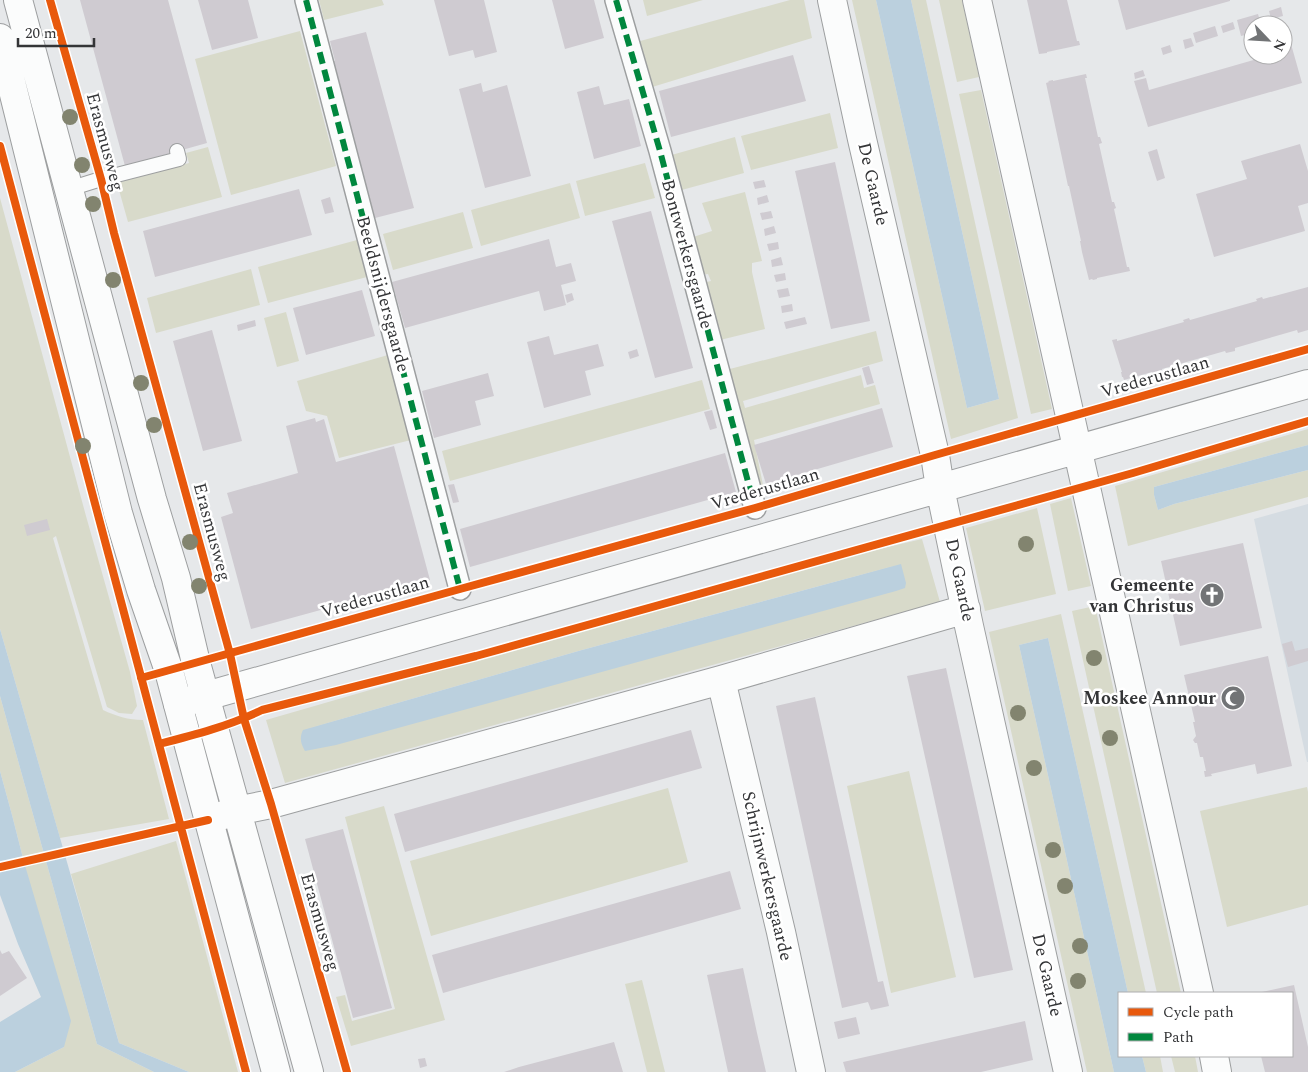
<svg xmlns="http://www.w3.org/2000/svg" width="1308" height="1072" font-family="Spectral,serif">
<rect width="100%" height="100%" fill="#e6e8ea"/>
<path fill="#d5dce2" d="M1308,504V762H1307L1254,519Z"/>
<path fill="#d8daca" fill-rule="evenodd" d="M319,0H382L384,5L324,20Z
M643,0H703L647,16Z
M790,0H804L812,38L649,88L633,43Z
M852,0H876L967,408L999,399L911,0H926L1018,418L951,439Z
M939,0H962L979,77L957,82Z
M300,31L336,166L231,195L195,59Z
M981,90L1052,409L1031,414L959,94Z
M830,113L838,148L751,170L741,136Z
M735,137L744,173L678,191L668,156Z
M208,147L222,197L128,222L117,183L189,163L186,153Z
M645,163L655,198L585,216L576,181Z
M570,183L580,218L481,246L471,210Z
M745,192L762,261L752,263V272L765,329L716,341L702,283L711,281L708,274L701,275L693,237L712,231L702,203Z
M0,198L86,516L130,672L137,706L132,714L119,713L107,707L56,536L53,538L103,710C116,716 128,720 143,720L169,819L60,838L0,629Z
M463,212L473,248L393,270L383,234Z
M357,240L367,277L268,303L258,267Z
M251,269L260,305L156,333L147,298Z
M286,312L299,361L277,367L264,318Z
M876,331L883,361L743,401L745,408L861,375L864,388L875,385L880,404L754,440L763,485L757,487L726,370Z
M388,355L411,440L339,458L327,416L306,411L297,381Z
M702,380L710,409L450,481L442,451Z
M1308,429V445L1154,487V495L1158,510L1174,504L1308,470V497L1128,546L1115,486Z
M1071,498L1091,586L1068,591L1050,504Z
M1037,508L1056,594L985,611L966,528Z
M922,539L940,602L285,783L266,720L772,574ZM901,564L303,730L582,650Z
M1095,606L1181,993H1157L1072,611Z
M1061,614L1146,993H1128L1048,638L1019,645L1114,1072H1087L989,632Z
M0,696L97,1044L154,1072H15L64,1047L24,862L12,815L0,771Z
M909,771L956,977L891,993L847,786Z
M1307,787L1308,792V905L1227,927L1200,811Z
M668,788L688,862L431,936L410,861Z
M384,806L445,1020L351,1046L336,997L345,995L352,1021L395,1009L345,817Z
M176,841L238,1072H189L119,1043L71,874Z
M642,980L665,1072H647L625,984Z
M1142,1056H1160L1163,1072H1146Z
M1171,1056H1195L1198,1072H1175Z"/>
<path fill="#bbd0de" d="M876,0H911L999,399L967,408Z
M1308,445V470L1174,504L1158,510L1154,495V487Z
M901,564L906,583L905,588L896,591L336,745L305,751C301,744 299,738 303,730L582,650Z
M0,629L119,1043L189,1072H154L97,1044L0,696Z
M1048,638L1128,993H1119V1056H1142L1146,1072H1114L1019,645Z
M0,771L12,815L24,862L71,1021L64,1047L15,1072H0V1022L41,997L18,944L0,895Z"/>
<path fill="#cfcbd1" d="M80,0H168L207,143L125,166Z
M198,0H248L258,38L212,50Z
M434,0H484L497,52L475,58L473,50L449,56Z
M552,0H594L604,38L565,49Z
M1027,0H1067L1077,41H1079L1080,45L1047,52V53L1039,54Z
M1118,0H1230V1L1126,30Z
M1281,7L1283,16L1271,19L1269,11Z
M1258,14L1261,25H1253V33L1241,36L1237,20Z
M1233,22L1235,29L1223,33L1221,26Z
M1215,26L1218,36L1196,43L1193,33Z
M366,32L414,208L375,218L333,61H335L330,41Z
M1289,37L1302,83L1148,127L1134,81L1146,78L1149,90L1271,55H1283V39Z
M1191,38L1194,46L1185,49L1183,40Z
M1170,45L1172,52L1163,55L1161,48Z
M793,55L806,101L671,137L659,91Z
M1143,70L1145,76L1135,79L1134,73Z
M1086,74L1087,78H1085L1098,137H1100L1102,143L1099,144L1112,202H1114L1116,208L1114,209L1127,267H1129L1130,271L1097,278V279L1093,280L1092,279L1089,280L1082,252L1080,241H1081L1069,186H1068L1046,83L1049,82L1048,81L1053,80V81Z
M481,83L483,92L507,85L531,176L485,188L459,89Z
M599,86L604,105L629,99L641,146L594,159L577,92Z
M1300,144L1308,171V203L1298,206L1305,231L1214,257L1196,194L1247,179L1241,161Z
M1157,149L1165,178L1157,181L1148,152Z
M835,162L870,321L831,329L795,171Z
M764,180L766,187L755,189L753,182Z
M299,189L312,235L155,277L143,231Z
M767,195L769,202L758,205L757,198Z
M330,197L334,212L325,214L321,200Z
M651,211L693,368L655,378L612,221Z
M771,211L773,218L762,220L760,213Z
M774,226L776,233L765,236L764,229Z
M549,239L556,267L571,263L576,281L561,285L566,305L544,311L539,291L405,328L392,282Z
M778,242L779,249L769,251L767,244Z
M781,257L783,265L772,267L771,260Z
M785,273L786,280L776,282L774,275Z
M1308,287V330L1298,333L1297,330L1235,348V351L1226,353L1225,351L1162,369V371L1152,374V372L1124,380L1123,377H1122L1121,372H1122L1112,340L1117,339V341L1184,322L1183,320L1189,318L1190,320L1257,301L1256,299L1262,297L1263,299Z
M788,288L790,296L779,298L777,290Z
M362,290L375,336L306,355L293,308Z
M572,293L574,300L567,303L565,295Z
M792,304L793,311L782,313L781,306Z
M805,317L807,324L786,329L784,322Z
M255,320L256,326L238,331L237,325Z
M212,330L242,441L203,451L173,341Z
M549,336L554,355L598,344L604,366L585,371L591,395L544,408L527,342Z
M637,349L639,356L630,359L628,352Z
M869,366L874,383L867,385L862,368Z
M488,373L494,396L475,401L481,425L434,438L422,391Z
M882,408L893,447L766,484L754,445Z
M712,410L717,428L710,430L704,412Z
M315,418L316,422L324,419L336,462L394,446L430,580L251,629L221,517L233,513L227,493L298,473L286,426Z
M725,453L736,492L470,567L460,529Z
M454,484L459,502L453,503L448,485Z
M47,519L50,530L27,536L24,525Z
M1243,543L1262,628L1180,646L1161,561Z
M1292,641L1295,651L1308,648V661L1288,667L1282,644Z
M1268,656L1292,766L1257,774L1255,764L1211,774L1212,776L1205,777L1204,771H1206L1203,757H1200L1197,743H1195L1193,740L1196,736L1193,722H1195L1184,675Z
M946,668L1013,970L974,978L907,676Z
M815,697L878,982L883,981L889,1006L871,1010L868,1002L842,1008L776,706Z
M691,730L702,768L405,852L394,814Z
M343,829L392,1008L353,1018L305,839Z
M730,871L741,909L443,993L432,955Z
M0,950L2,954L9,951L27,978L0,996Z
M743,968L757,1033L766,1072H728L707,975Z
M1294,985L1308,1047V1072H1265L1261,1056H1292V993L1262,992Z
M856,1017L860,1034L838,1039L834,1022Z
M1025,1021L1033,1060L981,1072H846L843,1062Z
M614,1042L623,1072H504L519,1067Z
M425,1058L427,1066L420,1068L418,1059Z"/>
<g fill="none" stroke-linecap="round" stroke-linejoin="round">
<defs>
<path id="service" d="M69,189L101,179L179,159L177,151"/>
<path id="pedestrian" d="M306,0L460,589
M616,0L660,151L755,508"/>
<path id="minor" d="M832,0L862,139L935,455L940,488L969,626L1068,1072
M977,0L1199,993
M721,680L781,932L811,1072
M178,704L1308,384
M208,820L236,811L271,804L721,680L966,609
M1214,1056L1217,1072"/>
<path id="secondary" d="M18,0L152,499L176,578L196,663L309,1072
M0,38L118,513L141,590L169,671L276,1072"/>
</defs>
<use href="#service" stroke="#9d9fa0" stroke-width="16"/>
<use href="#pedestrian" stroke="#9d9fa0" stroke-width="24"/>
<use href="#minor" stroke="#9d9fa0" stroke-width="30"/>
<use href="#secondary" stroke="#9d9fa0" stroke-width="30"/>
<use href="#service" stroke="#fbfcfc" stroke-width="14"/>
<use href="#pedestrian" stroke="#fbfcfc" stroke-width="21"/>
<use href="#minor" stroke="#fbfcfc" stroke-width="28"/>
<use href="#secondary" stroke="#fbfcfc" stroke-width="28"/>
<path stroke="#00873e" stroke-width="6" stroke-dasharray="12 6" stroke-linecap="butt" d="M306,0L460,589
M616,0L660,151L755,508"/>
<defs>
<path id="cycleway" d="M50,0L101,179L114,233L230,654L244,719L271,804L347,1072
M0,146L246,1072
M141,678L460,589L755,508L935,455L1308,349
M159,744C194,735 229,726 262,710L476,656L1133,473L1308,421
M0,867L208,820"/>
</defs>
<use href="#cycleway" stroke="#fff" stroke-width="11"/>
<use href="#cycleway" stroke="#e8590c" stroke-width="8"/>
</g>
<g fill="#82846f">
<circle cx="70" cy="117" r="8"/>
<circle cx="82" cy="165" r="8"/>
<circle cx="93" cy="204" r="8"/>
<circle cx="113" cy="280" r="8"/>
<circle cx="141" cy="383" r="8"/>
<circle cx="154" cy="425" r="8"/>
<circle cx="83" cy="446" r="8"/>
<circle cx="190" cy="542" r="8"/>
<circle cx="1026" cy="544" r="8"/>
<circle cx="199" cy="586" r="8"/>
<circle cx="1094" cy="658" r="8"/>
<circle cx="1018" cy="713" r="8"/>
<circle cx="1110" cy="738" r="8"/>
<circle cx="1034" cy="768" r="8"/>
<circle cx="1053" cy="850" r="8"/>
<circle cx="1065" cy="886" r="8"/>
<circle cx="1080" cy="946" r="8"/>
<circle cx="1078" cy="981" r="8"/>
</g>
<defs>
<symbol id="church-disc" viewBox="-11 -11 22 22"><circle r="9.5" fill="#727476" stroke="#fff"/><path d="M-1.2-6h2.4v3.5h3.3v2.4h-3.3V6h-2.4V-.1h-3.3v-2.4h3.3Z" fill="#fff"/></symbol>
<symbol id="mosque-disc" viewBox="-11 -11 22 22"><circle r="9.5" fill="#727476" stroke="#fff"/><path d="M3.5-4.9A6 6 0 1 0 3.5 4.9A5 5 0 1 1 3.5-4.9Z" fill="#fff"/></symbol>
</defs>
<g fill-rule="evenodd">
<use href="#church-disc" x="1198" y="581" width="28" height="28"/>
<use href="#mosque-disc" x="1219" y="684" width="28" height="28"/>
</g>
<g text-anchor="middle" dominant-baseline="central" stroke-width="5" stroke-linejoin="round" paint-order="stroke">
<g font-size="18" fill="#343537" stroke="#fff">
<text transform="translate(105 142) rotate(75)">Erasmusweg</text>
<text transform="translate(873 184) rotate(77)">De Gaarde</text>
<text transform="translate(687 254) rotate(75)">Bontwerkersgaarde</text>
<text transform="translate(383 294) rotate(75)">Beeldsnijdersgaarde</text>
<text transform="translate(1155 377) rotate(-16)">Vrederustlaan</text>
<text transform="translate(765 489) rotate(-16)">Vrederustlaan</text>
<text transform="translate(212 532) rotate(75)">Erasmusweg</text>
<text transform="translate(960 580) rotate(78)">De Gaarde</text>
<text transform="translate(375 597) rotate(-16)">Vrederustlaan</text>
<text transform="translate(767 876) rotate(77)">Schrijnwerkersgaarde</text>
<text transform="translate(320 922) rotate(74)">Erasmusweg</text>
<text transform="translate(1047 975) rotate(77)">De Gaarde</text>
</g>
<g font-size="18" font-weight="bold" fill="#343537" stroke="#fff" text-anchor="end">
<text x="1194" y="585">Gemeente<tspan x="1194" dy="21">van Christus</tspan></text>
<text x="1216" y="698">Moskee Annour</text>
</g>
</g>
<rect x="1118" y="992" width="175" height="65" fill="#ffffff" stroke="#aeaeaf"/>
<rect x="1128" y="1008" width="25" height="8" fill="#e8590c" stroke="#aeaeaf"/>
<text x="1163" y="1017" font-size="15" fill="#343537">Cycle path</text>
<rect x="1128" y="1033" width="25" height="8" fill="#00873e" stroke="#aeaeaf"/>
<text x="1163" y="1042" font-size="15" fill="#343537">Path</text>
<g transform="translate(1268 40) rotate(115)"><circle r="24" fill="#ffffff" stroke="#aeaeaf"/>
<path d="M0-4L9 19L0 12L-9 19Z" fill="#727476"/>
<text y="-8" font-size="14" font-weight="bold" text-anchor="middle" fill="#343537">N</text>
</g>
<path d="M18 38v8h76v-8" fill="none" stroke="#343537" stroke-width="2.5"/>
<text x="25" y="38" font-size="15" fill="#343537" stroke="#ffffff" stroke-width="4" paint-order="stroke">20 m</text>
</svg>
